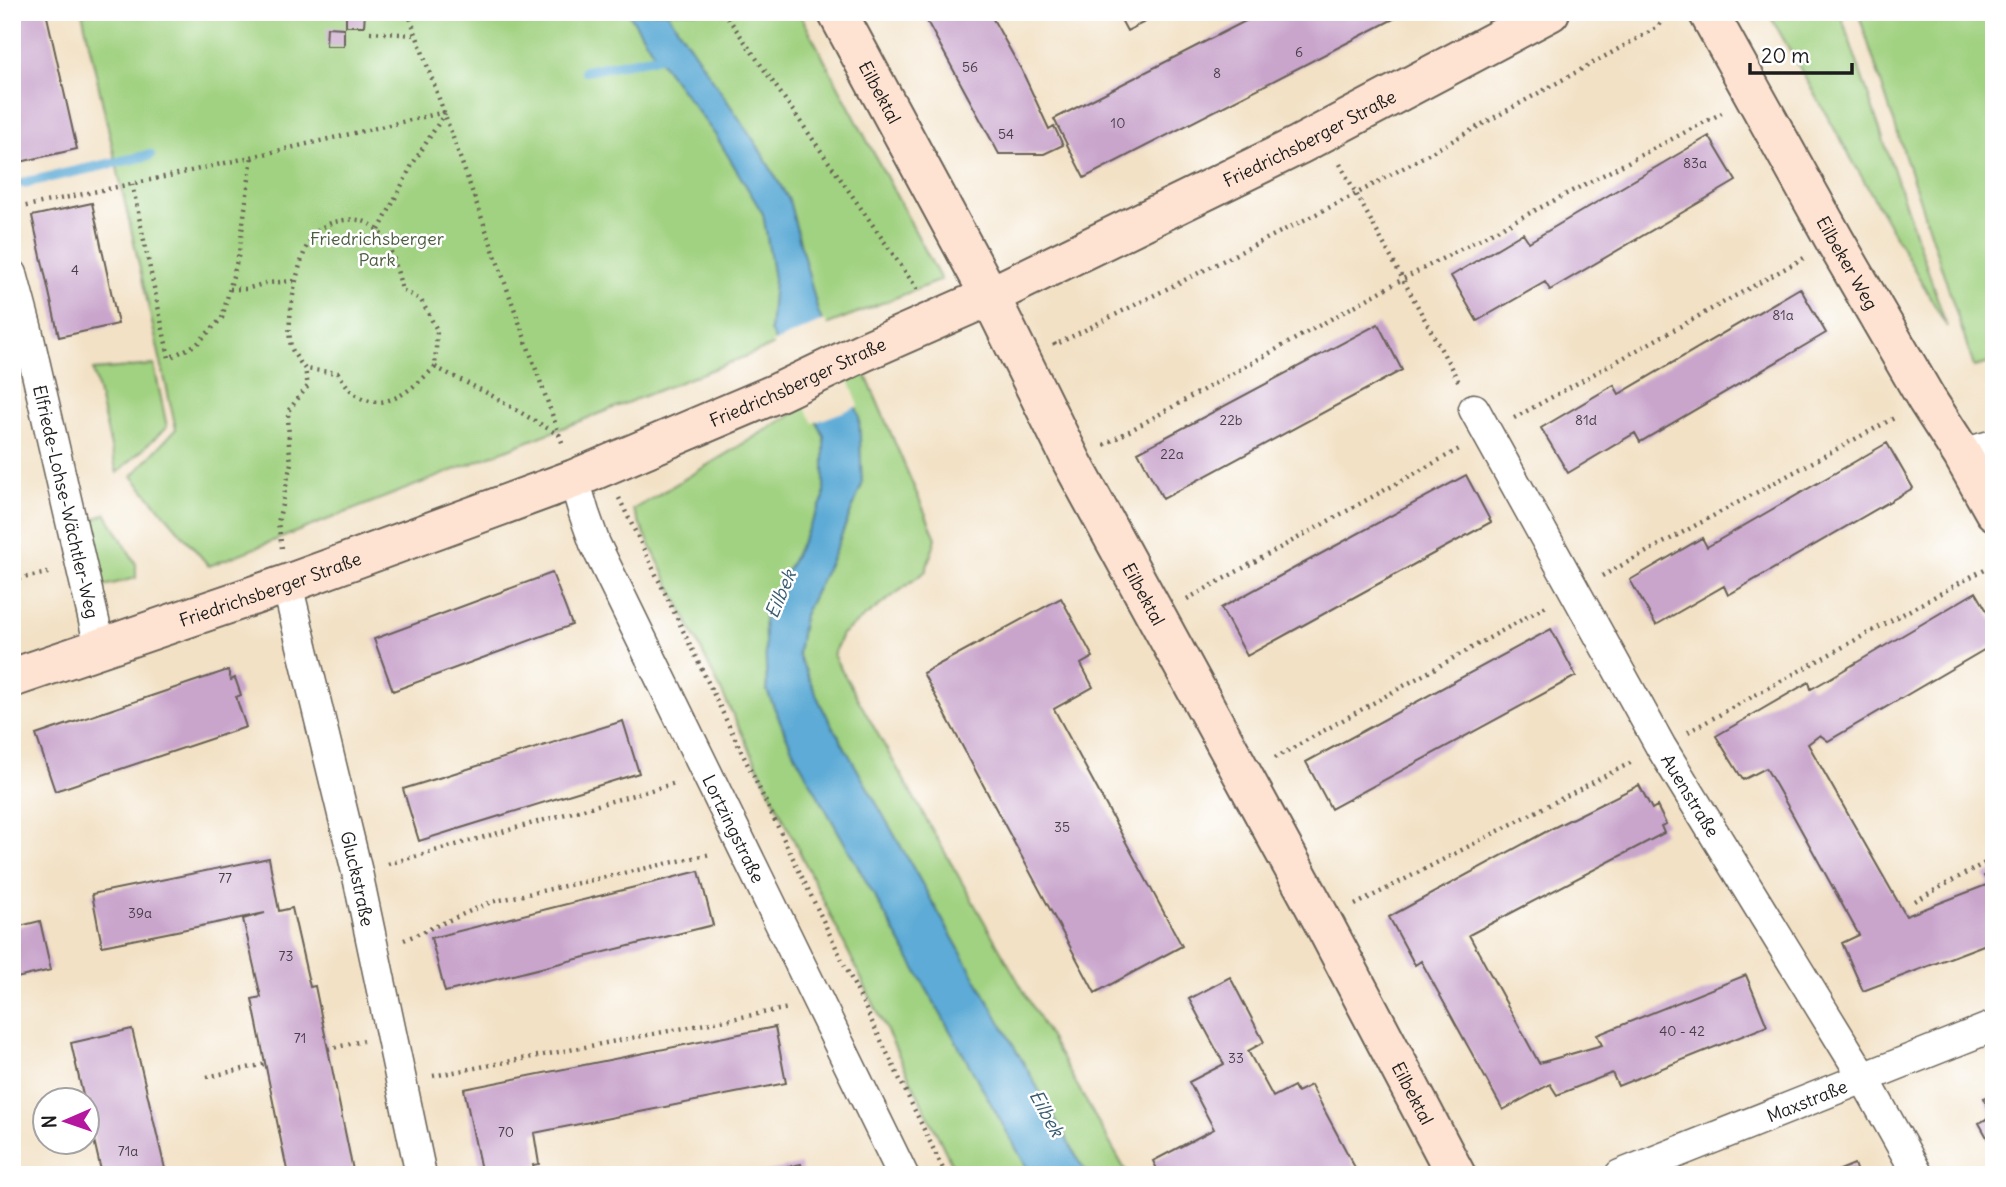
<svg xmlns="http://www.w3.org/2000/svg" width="2006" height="1187" font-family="Delius,sans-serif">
<rect width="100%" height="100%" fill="#fff"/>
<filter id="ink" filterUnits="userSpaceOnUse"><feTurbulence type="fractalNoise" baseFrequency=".0143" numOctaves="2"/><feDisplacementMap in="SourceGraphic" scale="14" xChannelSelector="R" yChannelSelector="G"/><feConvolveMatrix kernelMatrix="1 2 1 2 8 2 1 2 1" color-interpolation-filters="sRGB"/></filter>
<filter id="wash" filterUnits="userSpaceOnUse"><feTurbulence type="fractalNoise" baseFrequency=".00686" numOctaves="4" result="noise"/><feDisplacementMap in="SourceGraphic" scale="28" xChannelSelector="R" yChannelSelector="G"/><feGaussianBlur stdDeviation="1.57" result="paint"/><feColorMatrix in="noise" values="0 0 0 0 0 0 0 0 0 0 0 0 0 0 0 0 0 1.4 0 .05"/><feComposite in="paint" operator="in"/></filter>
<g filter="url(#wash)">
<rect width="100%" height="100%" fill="#f2e1c5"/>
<path fill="#a1d281" stroke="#5e774e" stroke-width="2" d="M82,12H799L941,280L209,566L132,476L176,429Z
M1768,12H1840L1947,327Z
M1858,12H1994V362L1974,367Z
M154,365L167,427L117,473L93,370Z
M864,371L936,538L926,571L842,634L833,655L1128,1175H957L633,510Z
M106,513L136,564V578L104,586L82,526Z"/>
<path fill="#5dabd6" stroke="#3c6479" stroke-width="2" d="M628,12H667L757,145L789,200L818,311L859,415L862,485L833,556L804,615L798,654L822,707L1087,1175H1031L793,751L767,691L764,616L824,498V436L770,331L774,279L763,214L716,136L651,49Z"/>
<path fill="#f2e1c5" d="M825,320L859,406L813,423L772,343Z"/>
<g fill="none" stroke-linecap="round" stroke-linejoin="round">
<path stroke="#5dabd6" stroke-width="10" d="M585,71L657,57
M23,183L150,155"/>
</g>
<g id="blocks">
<path fill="#c9a5cc" d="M12,12H46L77,149L20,162L12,130Z
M346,12H365L364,26H346Z
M922,12H989L1022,71L1049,129L1054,126L1063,145L1044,154H999Z
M1117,12H1153L1155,17L1127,31Z
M1263,12H1407L1084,178L1054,119Z
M327,27L344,28V46H326Z
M1709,136L1736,181L1550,290L1545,282L1477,321L1451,276L1523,233L1529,242Z
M92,203L118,324L59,337L32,216Z
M1800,288L1826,333L1640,442L1635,433L1568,473L1541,428L1614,385L1619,394Z
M1378,324L1402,370L1163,499L1138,452Z
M1887,443L1913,488L1728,595L1724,586L1656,625L1630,580L1702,538L1707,547Z
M1466,475L1491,522L1247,656L1221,608Z
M12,526L18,549L12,551Z
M552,573L572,625L393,691L374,639Z
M1976,592L1994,623V644L1828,741L1820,735L1808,744L1906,916L1989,884L1984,876L1994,870V941L1863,991L1842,943L1859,935L1794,817L1766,768L1743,780L1716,736L1809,682L1811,689L1827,680Z
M1061,598L1093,657L1081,664L1093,687L1054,709L1182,946L1095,993L923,673Z
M1551,629L1576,676L1331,809L1306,762Z
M228,670L231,680L235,678L241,695L236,697L246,727L55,791L36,735Z
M623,721L639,773L419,841L403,789Z
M1639,785L1652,809L1657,806L1666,824L1661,826L1664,833L1469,935L1539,1063L1602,1045L1597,1035L1746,975L1767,1026L1618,1086L1612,1073L1557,1095L1550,1084L1503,1110L1421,961L1415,965L1389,917L1551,829Z
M269,858L279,911L292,908L310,987L315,986L354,1175H288L252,999L261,997L243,919L265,913L102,946L92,894Z
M699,871L713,925L445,992L431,938Z
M40,921L51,970L12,979V928Z
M1230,977L1264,1042L1248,1051L1273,1097L1294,1086L1297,1092L1311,1085L1359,1175H1160L1153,1161L1214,1129L1189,1082L1224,1064L1189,999Z
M775,1027L786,1083L534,1133L539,1164L533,1165L535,1175H482L464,1089Z
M132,1029L166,1173L102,1175L88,1114V1100H84L71,1043Z
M1994,1095V1150L1979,1123L1992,1116L1984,1098Z
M801,1164L803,1175H756V1174Z
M1854,1164L1858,1175H1828Z"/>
</g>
</g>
<g filter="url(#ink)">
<use href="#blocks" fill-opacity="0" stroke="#676157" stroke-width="2"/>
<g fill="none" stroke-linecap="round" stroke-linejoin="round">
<defs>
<g id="street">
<path id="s1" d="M12,274L27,330L100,647"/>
<path id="s2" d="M1474,409L1661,747L1864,1078L1918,1175"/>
<path d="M1962,454L1994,445"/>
<path id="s3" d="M574,479L584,513L595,544L903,1175"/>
<path id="s4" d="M287,584L357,872L421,1175"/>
<path id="s5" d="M1620,1175L1994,1026"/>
</g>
<g id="secondary">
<path id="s6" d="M837,12L990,296L1072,462L1323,922L1456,1175"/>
<path id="s7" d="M1708,12L1835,241L1927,400L1962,454L1994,511"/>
<path id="s8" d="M12,678L287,584L574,479L779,392L863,352L990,296L1299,145L1550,12"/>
</g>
</defs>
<use href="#street" stroke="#676157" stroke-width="33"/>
<use href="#secondary" stroke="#676157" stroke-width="42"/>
<path stroke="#676157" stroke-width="4.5" stroke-dasharray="2 5" stroke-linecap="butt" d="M408,12L563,445
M724,12L918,290
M370,32L416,35
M1340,164L1460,384
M132,184L169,358L197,344L222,318L239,253L252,157
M12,209L169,176L445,112
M379,230L412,165L445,113
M230,289H246L266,283L296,281
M1054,343L1055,345L1356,194L1658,27L1668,12
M435,367C414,387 386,415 356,395C349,390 343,380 338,373L305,369C300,362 293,354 291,346C285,323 298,256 312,237C322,225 331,222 345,220C385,214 395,260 402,290L421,300L437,330L435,367L489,394L559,435
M1514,418L1804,258
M1104,445L1403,279L1722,113
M619,498L946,1175
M282,548L278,523L291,463L289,445L288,411L308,386L305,369
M1602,576L1896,417
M12,580L53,572
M1187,599L1461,448
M1688,732L1994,564
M1275,758L1548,605
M388,864L676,783
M1915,901L1994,858
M1355,905L1634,761
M404,940L491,902L711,854
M328,1049L363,1041
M433,1076L789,1008
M207,1077L265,1064"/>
<use href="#street" stroke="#fff" stroke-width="30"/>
<use href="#secondary" stroke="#fee3d2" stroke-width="38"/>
</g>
</g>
<g text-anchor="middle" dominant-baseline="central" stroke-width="5" stroke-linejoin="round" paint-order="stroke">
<g font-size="14" fill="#473e48">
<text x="1299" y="52">6</text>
<text x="970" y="67">56</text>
<text x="1217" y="73">8</text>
<text x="1118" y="123">10</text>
<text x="1006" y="134">54</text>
<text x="1695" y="163">83a</text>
<text x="75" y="270">4</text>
<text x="1783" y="315">81a</text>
<text x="1231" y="420">22b</text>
<text x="1586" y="420">81d</text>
<text x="1172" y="454">22a</text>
<text x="1062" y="827">35</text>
<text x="225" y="878">77</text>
<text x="140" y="913">39a</text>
<text x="286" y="956">73</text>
<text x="1682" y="1031">40 - 42</text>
<text x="300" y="1038">71</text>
<text x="1236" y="1058">33</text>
<text x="506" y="1132">70</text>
<text x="128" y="1151">71a</text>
</g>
<g font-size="18" fill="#1c1c1c" stroke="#fff">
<text stroke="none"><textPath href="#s6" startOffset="91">Eilbektal</textPath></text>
<text stroke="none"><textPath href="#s8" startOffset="1407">Friedrichsberger Straße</textPath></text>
<text stroke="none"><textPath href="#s7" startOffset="287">Eilbeker Weg</textPath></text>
<text stroke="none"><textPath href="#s8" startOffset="840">Friedrichsberger Straße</textPath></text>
<text stroke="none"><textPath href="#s1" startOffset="234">Elfriede-Lohse-Wächtler-Weg</textPath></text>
<text stroke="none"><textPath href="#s8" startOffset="273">Friedrichsberger Straße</textPath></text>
<text stroke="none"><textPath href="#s6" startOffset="658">Eilbektal</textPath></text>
<text stroke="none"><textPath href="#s2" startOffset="443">Auenstraße</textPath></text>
<text stroke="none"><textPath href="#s3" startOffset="385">Lortzingstraße</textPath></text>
<text stroke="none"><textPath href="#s4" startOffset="303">Gluckstraße</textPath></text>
<text stroke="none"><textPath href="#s6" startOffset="1225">Eilbektal</textPath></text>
<text stroke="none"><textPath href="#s5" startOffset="201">Maxstraße</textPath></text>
</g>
<g font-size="18" fill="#4b5c3f" stroke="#fff">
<text x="377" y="238">Friedrichsberger<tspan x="377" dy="21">Park</tspan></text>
</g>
<g font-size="19" font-style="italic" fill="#395c70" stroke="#fff">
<text transform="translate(780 594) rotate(-67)">Eilbek</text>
<text transform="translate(1047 1113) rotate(61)">Eilbek</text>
</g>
</g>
<rect width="2006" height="1187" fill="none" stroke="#fff" stroke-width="42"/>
<g transform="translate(66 1121) rotate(268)"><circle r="33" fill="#ffffff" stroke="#a4a4a4" stroke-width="2"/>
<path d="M0-5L12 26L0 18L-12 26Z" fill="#b5179e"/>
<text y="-10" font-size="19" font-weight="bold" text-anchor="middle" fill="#1c1c1c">N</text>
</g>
<path d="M1750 63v10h102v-10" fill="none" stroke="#1c1c1c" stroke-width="3.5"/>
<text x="1761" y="63" font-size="21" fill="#1c1c1c" stroke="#ffffff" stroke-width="5" paint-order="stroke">20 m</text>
</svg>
